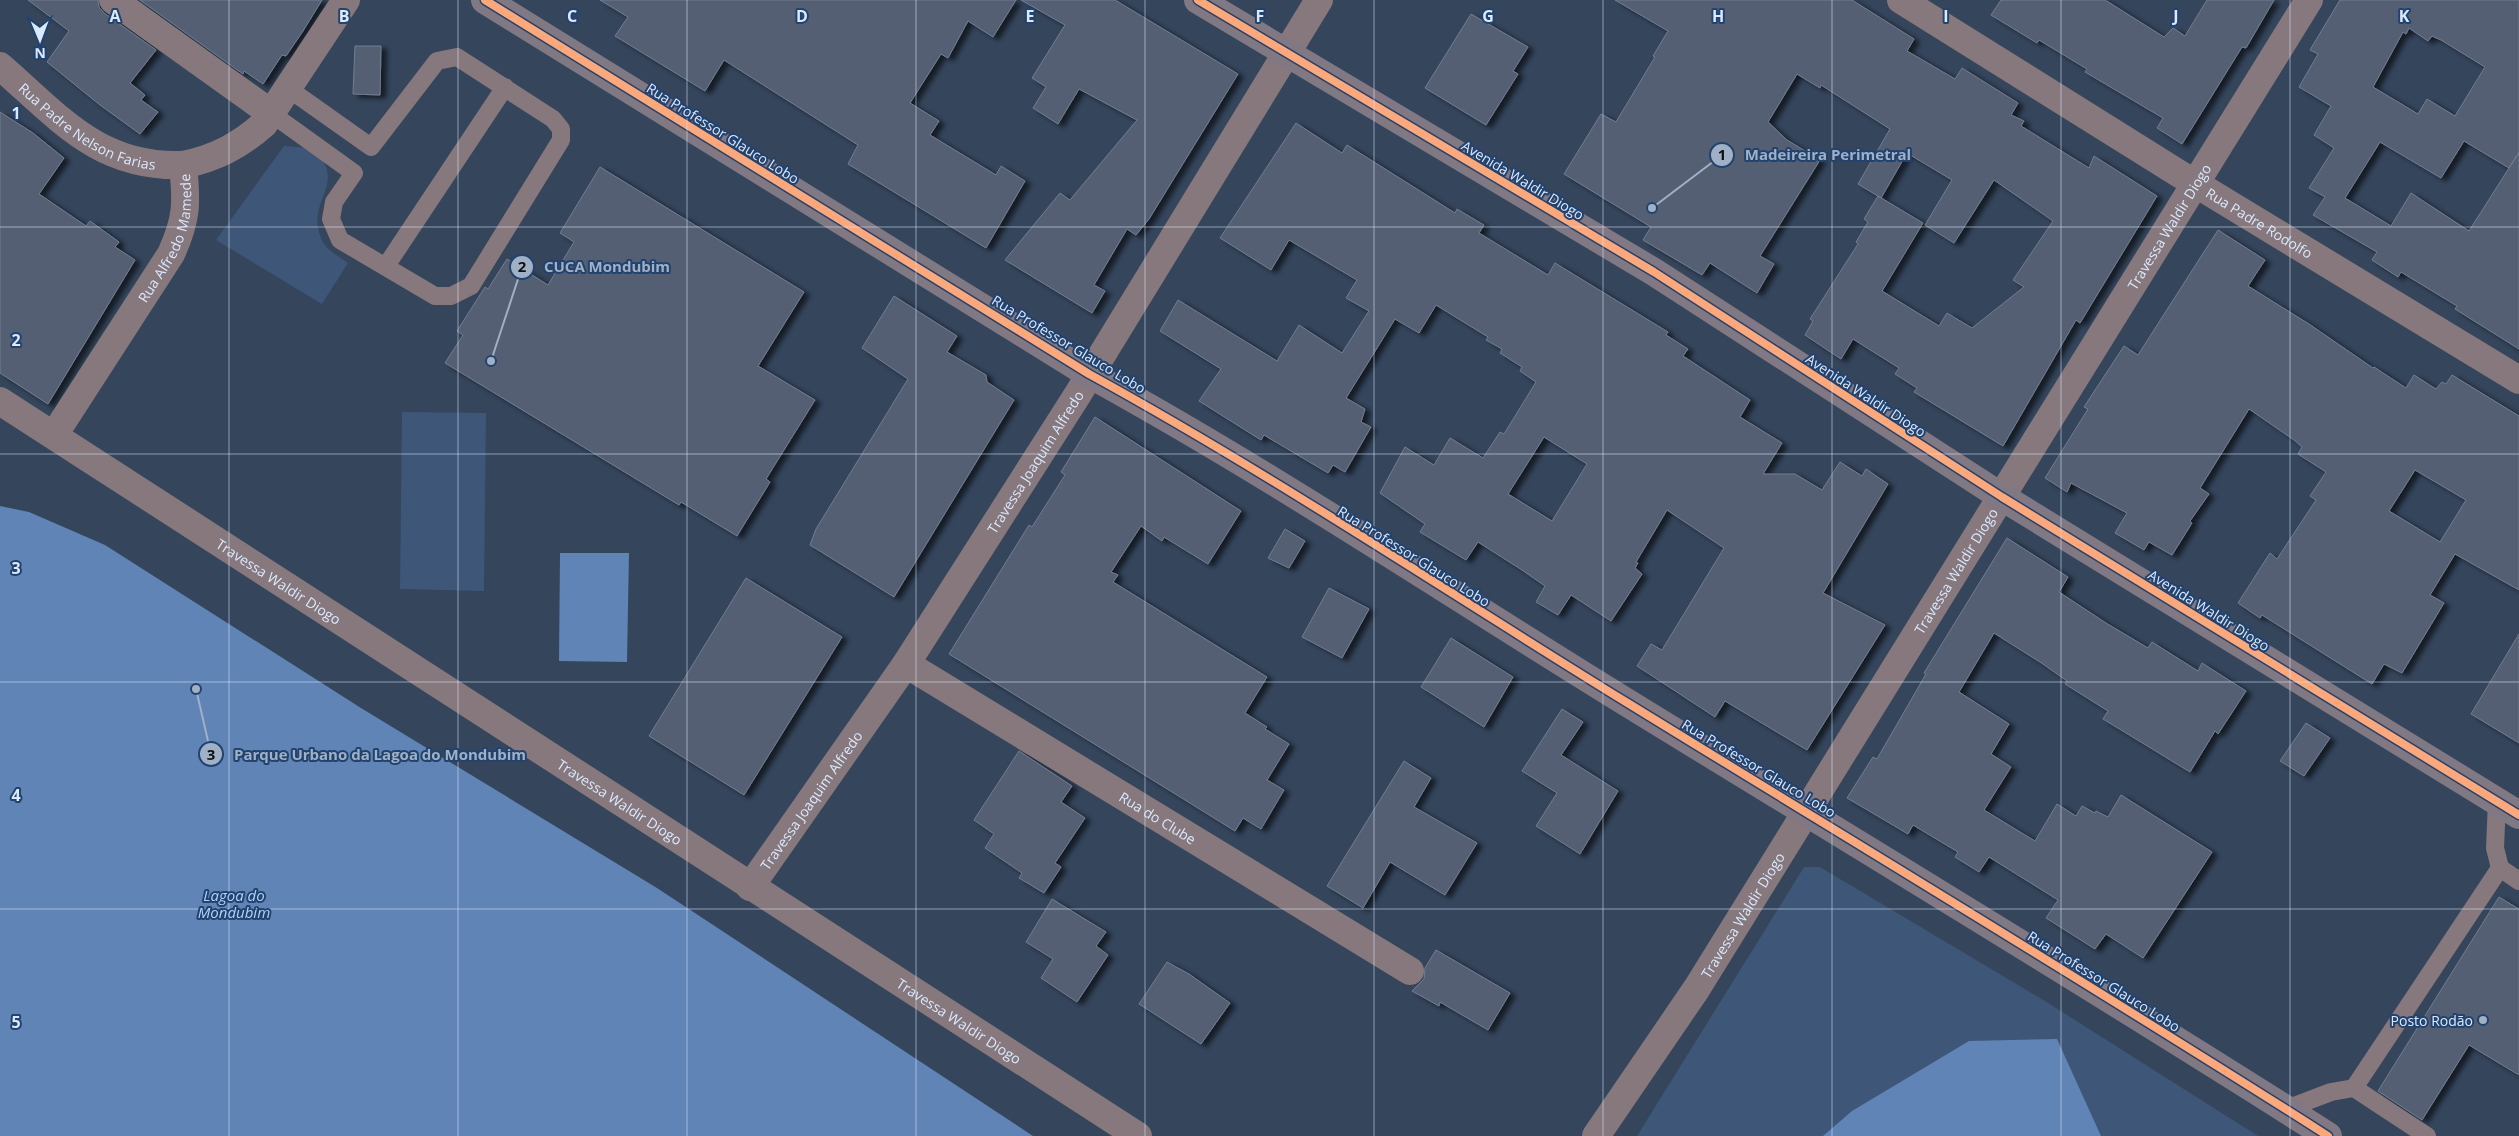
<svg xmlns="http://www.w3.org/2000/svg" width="2519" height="1136" font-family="'Open Sans',sans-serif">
<defs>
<filter id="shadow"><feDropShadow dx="5.5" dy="3" stdDeviation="2.5" flood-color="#0009"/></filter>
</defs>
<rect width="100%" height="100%" fill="#34455c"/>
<path fill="#3e5678" d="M284,146L311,148C352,183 303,200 322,240C326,250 340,257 348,263L322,304L216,240Z
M402,412L486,413L484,591L400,589Z
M1804,867H1820L2045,1001L2258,1136H1637Z"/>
<path fill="#5f84b5" d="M0,506L29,512L105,545L361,708L657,888L1033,1136H0Z
M560,553H629L627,662L559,661Z
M2057,1039L2101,1136H1823L1852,1111L1969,1041Z"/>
<path fill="#545e73" stroke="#737d91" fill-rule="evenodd" filter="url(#shadow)" d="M28,0H98L99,7L104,13L156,50L130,83L145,95L141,100L158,112L140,134L100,105L47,62L69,31Z
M140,0H322L303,31L286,56L282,55L263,84L244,71L243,74Z
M600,0H1016L993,37L968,21L948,58L941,54L910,103L939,121L930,135L996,175L1001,166L1025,181L986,248L848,164L858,145L724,60L705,91L615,36L628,17Z
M1021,0H1115L1238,74L1149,219L1136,235L1127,229L1094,285L1105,291L1092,313L1005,260L1060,193L1070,200L1137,120L1079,89L1058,124L1033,108L1046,87L1032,78L1065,25Z
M1615,0H1852L1914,39L1907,51L1955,79L1962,68L2018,103L2011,115L2024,121L2021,126L2089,168L2094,156L2157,196L2080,323L2076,320L2003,446L1914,392L1917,388L1895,374L1899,368L1853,339L1841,359L1805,335L1813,321L1810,319L1858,244L1856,242L1868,222L1864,219L1878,196L1923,223L1882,291L1939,326L1947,313L1972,328L2024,287L2013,280L2053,221L1994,180L1954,243L1925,225L1952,180L1907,153L1881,198L1858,184L1890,129L1821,85L1820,88L1797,74L1768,122L1787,140L1820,160L1760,256L1774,264L1757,293L1710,263L1702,275L1643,240L1651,227L1564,174L1601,114L1616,122L1655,57L1653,56L1668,31Z
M2001,0H2105L2164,37L2173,28L2185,36L2207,0H2274L2246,48L2242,47L2182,144L2157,128L2163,118L2085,72L2087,69L2039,40L2037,43L1991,15Z
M2340,0H2519V152L2509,168L2519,153V349L2455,309L2457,306L2401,272L2398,277L2372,260L2377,252L2313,215L2325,197L2309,188L2334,148L2314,135L2331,106L2299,87L2318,54L2310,50ZM2409,28L2428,41L2432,36L2441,40L2485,67L2455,116L2427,99L2418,114L2373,87L2403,32L2406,34ZM2464,141L2509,168L2469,231L2411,193L2391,226L2345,198L2380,142L2441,178Z
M1471,14L1528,47L1513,71L1518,74L1486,125L1425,88Z
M355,46H381L380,95L353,94Z
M0,112L33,133L64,158L39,194L86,226L90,221L119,242L115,247L135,260L48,404L0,373Z
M1296,123L1342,153L1347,145L1455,213L1457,209L1484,225L1479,233L1548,275L1555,263L1668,332L1666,335L1688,349L1683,356L1750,400L1740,417L1782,443L1763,474H1795L1822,490L1840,462L1862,476L1866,469L1888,484L1823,593L1885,625L1807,750L1725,701L1715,717L1637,666L1651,644L1662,650L1724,548L1667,510L1636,562L1638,563L1635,568L1642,574L1611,621L1571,595L1558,615L1536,602L1545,586L1522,570L1478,542L1466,560L1420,532L1425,524L1380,493L1405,447L1434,465L1450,438L1483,458L1500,432L1504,434L1536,382L1520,371L1522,367L1500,353L1502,349L1486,340L1488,337L1436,305L1419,333L1395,319L1346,398L1365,409L1361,422L1371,427L1345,472L1333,465L1328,473L1264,435L1261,440L1199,401L1221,369L1160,331L1178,300L1277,361L1299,325L1342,353L1369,311L1346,298L1357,280L1289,240L1271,270L1220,238ZM1544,437L1587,464L1552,521L1508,494Z
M600,167L804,292L758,366L815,400L766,479L770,482L737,536L681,502L679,505L445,363L463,335L457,331L485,287L488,289L507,259L548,285L574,242L560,233Z
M2218,230L2265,260L2248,286L2309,324L2373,368L2374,367L2406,388L2414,375L2436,389L2442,382L2446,384L2452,375L2519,416V590L2455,554L2430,595L2444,603L2402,673L2384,664L2372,684L2262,615L2260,618L2238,603L2270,553L2277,559L2316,500L2310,496L2326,472L2298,454L2302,447L2294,440L2249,409L2200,488L2209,494L2190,521L2192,523L2172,555L2149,542L2144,550L2115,533L2127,513L2071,483L2067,492L2045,478L2088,409L2084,407L2124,346L2138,355ZM2415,470L2466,500L2440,542L2389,511Z
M894,296L957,336L947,352L986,375L987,382L1014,400L894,597L810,545L816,529L908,379L862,348Z
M1095,417L1241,511L1208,564L1164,537L1162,541L1141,526L1111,572L1118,575L1113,582L1267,677L1245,713L1267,727L1265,729L1289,744L1267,780L1284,790L1261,829L1243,818L1235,831L949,654L1029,525L1032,527L1065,475L1061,472Z
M1285,529L1305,541L1289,568L1268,558Z
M2007,538L2068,577L2059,592L2106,623L2148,648L2152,642L2198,671L2202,663L2246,691L2218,734L2215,731L2190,772L2103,719L2108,711L2065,684L2067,681L2043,664L1994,633L1959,692L2009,724L1991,754L2011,767L1984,810L2035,841L2057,804L2076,816L2082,806L2095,813L2096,811L2108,817L2121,795L2212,852L2143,958L2106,934L2095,949L2046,918L2058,900L1989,857L1979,872L1955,857L1958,852L1913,825L1908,834L1847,798L1873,757L1877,759L1926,674L1924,673Z
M746,578L842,637L744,795L649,736Z
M1329,588L1369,609L1342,658L1302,637Z
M2519,634V743L2471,714Z
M1451,638L1513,677L1484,727L1421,687Z
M1562,709L1583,722L1561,755L1618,791L1580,854L1536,826L1557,793L1522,771Z
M2306,723L2330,738L2304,776L2280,761Z
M1019,751L1072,786L1061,802L1085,818L1055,863L1061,867L1044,893L1019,878L1022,873L985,848L994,834L974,820Z
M1404,761L1431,778L1414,807L1477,843L1445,895L1390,862L1363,908L1327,886Z
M2499,897L2519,909V1075L2469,1045L2422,1120L2378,1091Z
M1052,899L1106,932L1096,946L1108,955L1077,1002L1041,978L1053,959L1026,942Z
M1436,950L1510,993L1488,1030L1440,1002L1439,1006L1412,991L1424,979L1425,968Z
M1167,962L1189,974L1230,1003L1201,1044L1139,1004Z"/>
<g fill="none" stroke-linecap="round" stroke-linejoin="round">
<path stroke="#86787c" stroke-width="18" d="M272,114L354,173L334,202L331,219L340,240L435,296H451L471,286L561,140V129L553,119L457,57L437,61L371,147L289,89
M386,266L505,87
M2497,801L2495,848L2500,868L2519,881
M2354,1088L2500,868
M2286,1109L2331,1092L2354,1088L2427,1136"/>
<g stroke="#86787c" stroke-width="28">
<path d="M113,0L272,114"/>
<path id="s1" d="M1901,0L2178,173L2519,380"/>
<path id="s2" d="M0,66C59,117 98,168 183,165"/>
<path id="s3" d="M0,401L1138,1136"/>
<path id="s4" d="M54,435L171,254C187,219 187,203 183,165C216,158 239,146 264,124L346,0"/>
<path id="s5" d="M906,664L1410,971"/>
<path id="s6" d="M750,887L906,664L1078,394L1319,0"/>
<path id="s7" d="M1596,1136L1697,988L2309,0"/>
</g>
<path stroke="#807882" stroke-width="28" d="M485,0L1089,374C1273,475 1447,592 1626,702C1860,846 2096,988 2328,1136
M1198,0L1654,272L2002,497L2519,815"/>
<defs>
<path id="cycleway" d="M485,0L1089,374C1273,475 1447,592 1626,702C1860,846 2096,988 2328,1136
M1198,0L1654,272L2002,497L2519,815"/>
</defs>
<use href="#cycleway" stroke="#22436e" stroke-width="11"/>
<use href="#cycleway" stroke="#fea87a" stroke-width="8"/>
</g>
<path fill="none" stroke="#dae9ff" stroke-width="1" stroke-opacity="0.55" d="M229,0V1136M458,0V1136M687,0V1136M916,0V1136M1145,0V1136M1374,0V1136M1603,0V1136M1832,0V1136M2061,0V1136M2290,0V1136M0,227H2519M0,454H2519M0,682H2519M0,909H2519"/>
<circle fill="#a0b0c6" stroke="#22436e" stroke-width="2" cx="2483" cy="1020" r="5"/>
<g text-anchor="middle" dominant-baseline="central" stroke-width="4" stroke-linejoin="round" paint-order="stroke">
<g font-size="14" fill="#dae9ff" stroke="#22436e">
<text stroke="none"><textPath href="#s2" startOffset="108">Rua Padre Nelson Farias</textPath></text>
<text transform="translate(723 133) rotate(32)">Rua Professor Glauco Lobo</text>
<text transform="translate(1523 180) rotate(31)">Avenida Waldir Diogo</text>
<text stroke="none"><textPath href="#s1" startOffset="422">Rua Padre Rodolfo</textPath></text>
<text stroke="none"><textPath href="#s7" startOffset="1075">Travessa Waldir Diogo</textPath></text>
<text stroke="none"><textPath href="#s4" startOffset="229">Rua Alfredo Mamede</textPath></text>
<text transform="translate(1069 344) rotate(31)">Rua Professor Glauco Lobo</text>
<text transform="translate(1866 395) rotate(33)">Avenida Waldir Diogo</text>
<text stroke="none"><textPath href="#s6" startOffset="512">Travessa Joaquim Alfredo</textPath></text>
<text transform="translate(1414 556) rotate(32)">Rua Professor Glauco Lobo</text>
<text stroke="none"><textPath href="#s7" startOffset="670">Travessa Waldir Diogo</textPath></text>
<text stroke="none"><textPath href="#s3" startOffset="332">Travessa Waldir Diogo</textPath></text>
<text transform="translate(2209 610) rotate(32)">Avenida Waldir Diogo</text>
<text transform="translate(1759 768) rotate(31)">Rua Professor Glauco Lobo</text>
<text stroke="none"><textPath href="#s6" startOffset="106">Travessa Joaquim Alfredo</textPath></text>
<text stroke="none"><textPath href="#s3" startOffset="738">Travessa Waldir Diogo</textPath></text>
<text stroke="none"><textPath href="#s5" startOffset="295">Rua do Clube</textPath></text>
<text stroke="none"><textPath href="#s7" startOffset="265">Travessa Waldir Diogo</textPath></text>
<text transform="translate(2104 981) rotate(32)">Rua Professor Glauco Lobo</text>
<text stroke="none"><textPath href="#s3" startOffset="1142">Travessa Waldir Diogo</textPath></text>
</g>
<g font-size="14" fill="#dae9ff" stroke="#22436e" text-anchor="end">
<text x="2473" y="1020">Posto Rodão</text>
</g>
<g font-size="15" font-style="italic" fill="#b0d2ff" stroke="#22436e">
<text x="234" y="895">Lagoa do<tspan x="234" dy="17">Mondubim</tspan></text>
</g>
</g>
<g font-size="16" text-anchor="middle" font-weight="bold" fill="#dae9ff" stroke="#22436e" stroke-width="4" stroke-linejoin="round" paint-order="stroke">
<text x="115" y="22">A</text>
<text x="344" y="22">B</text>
<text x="572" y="22">C</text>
<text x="802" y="22">D</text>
<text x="1030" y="22">E</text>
<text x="1260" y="22">F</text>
<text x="1488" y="22">G</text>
<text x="1718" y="22">H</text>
<text x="1946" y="22">I</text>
<text x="2176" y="22">J</text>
<text x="2404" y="22">K</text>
<text x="16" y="119">1</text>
<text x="16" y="346">2</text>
<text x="16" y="574">3</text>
<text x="16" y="801">4</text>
<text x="16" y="1028">5</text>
</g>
<path fill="none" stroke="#a0b0c6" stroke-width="2" d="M1652 208L1722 155M491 361L522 267M196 689L211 754"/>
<g fill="#a0b0c6" stroke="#22436e" stroke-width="2">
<circle cx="1652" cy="208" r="5"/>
<circle cx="491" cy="361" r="5"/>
<circle cx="196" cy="689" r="5"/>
<circle cx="1722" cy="155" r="12"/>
<circle cx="522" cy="267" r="12"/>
<circle cx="211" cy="754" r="12"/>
</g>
<g font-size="15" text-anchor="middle" font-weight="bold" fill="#111">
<text x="1722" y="160">1</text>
<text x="522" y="272">2</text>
<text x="211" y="760">3</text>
</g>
<g font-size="15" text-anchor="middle" font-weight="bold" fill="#a0b0c6" stroke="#22436e" stroke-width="4" stroke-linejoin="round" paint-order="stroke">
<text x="1828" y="160">Madeireira Perimetral</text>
<text x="607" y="272">CUCA Mondubim</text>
<text x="380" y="760">Parque Urbano da Lagoa do Mondubim</text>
</g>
<g transform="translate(40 40) rotate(179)" stroke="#22436e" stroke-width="4" paint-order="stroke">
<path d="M0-4L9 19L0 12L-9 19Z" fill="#dae9ff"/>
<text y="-8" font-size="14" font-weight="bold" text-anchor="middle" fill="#dae9ff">N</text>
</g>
</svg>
